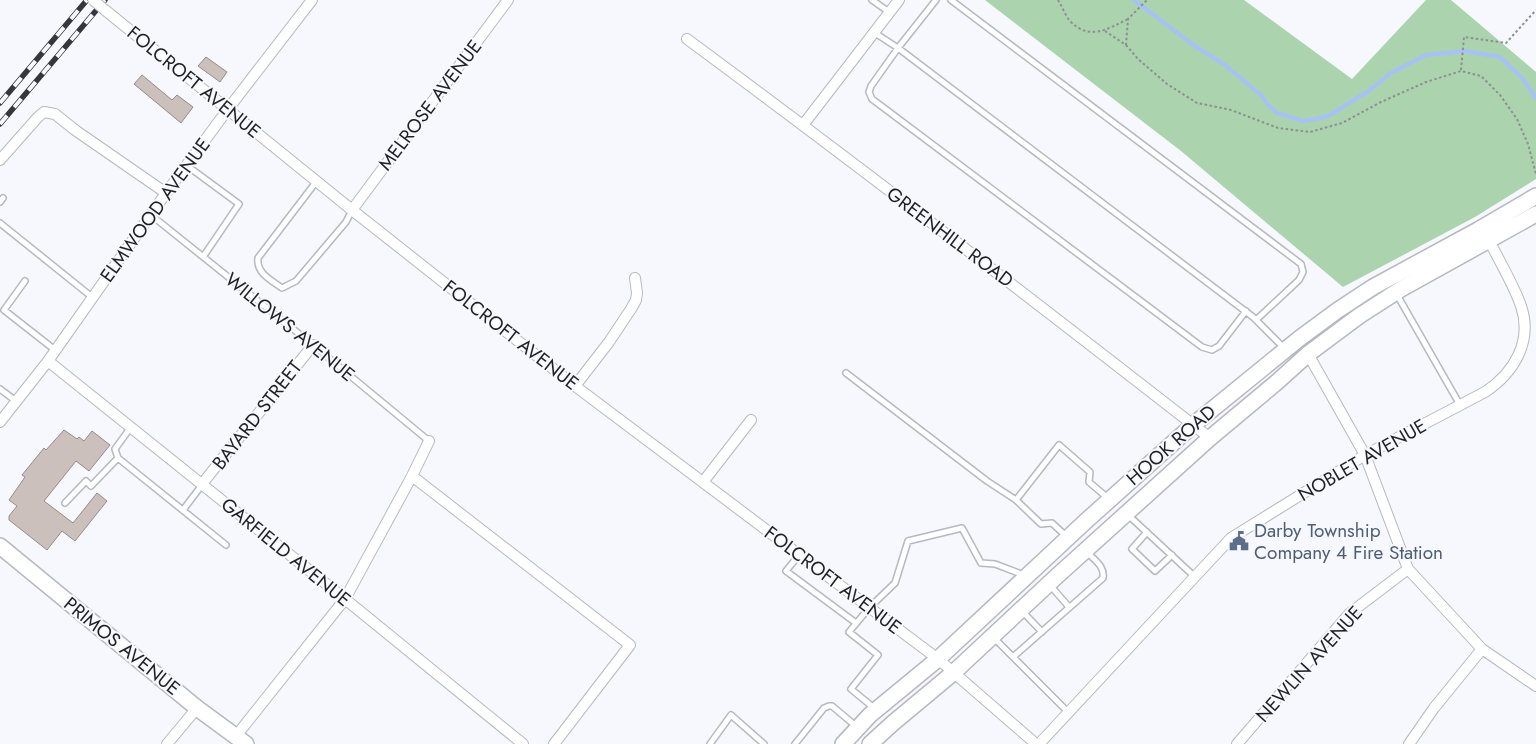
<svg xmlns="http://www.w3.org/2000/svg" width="1536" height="744" font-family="Jost,sans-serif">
<rect width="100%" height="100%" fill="#f6f8fe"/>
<path fill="#abd3ae" d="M985,0H1244L1352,79L1426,0H1451L1536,72V179L1475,217L1343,287L1181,151Z"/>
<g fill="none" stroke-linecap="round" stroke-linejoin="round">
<path stroke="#a6c0f8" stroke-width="4" d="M1134,0L1192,44L1225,65L1262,96L1268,105L1277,113L1303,121L1316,119L1330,115L1370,90L1391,73L1426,55L1465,51L1500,57L1523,79L1536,98"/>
</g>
<path fill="#ccc0bd" stroke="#968b88" d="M206,57L227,72L220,82L198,66Z
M142,75L172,100L177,95L193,107L181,123L134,84Z
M64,430L77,439L79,437L84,441L92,431L110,445L89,471L76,461L44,501L73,523L97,493L107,501L75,541L62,531L47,550L9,520V516L17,506L9,500L25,477L22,475L44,448L46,450Z"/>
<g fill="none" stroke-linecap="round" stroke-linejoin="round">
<defs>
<path id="service" d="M872,0L889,12
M936,0L898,48L871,86L869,92L872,99L1202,347L1212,350L1219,346L1246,311
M951,0L1301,264L1303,272L1299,280L1256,320
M875,33L898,48L1253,317L1285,349
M186,165L239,204L203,257
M316,182L258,258C256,273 271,280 282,288L296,281L346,222L352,210
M0,202L3,198
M151,215L313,345L429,441
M0,223L92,297
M25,281L4,310L55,350
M1396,293L1460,405
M846,373L987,481L1016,500
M0,389L16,401
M118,458L115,449L131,427
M65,503L86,481L91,486L118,458L226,545
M183,510L202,485
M1127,514L1195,577
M1147,532L1132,549L1155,571L1172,555
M1066,536L1052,523L1041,524L1016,500L1059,445L1090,472L1089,482L1109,499
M799,555L786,571L856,623
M1049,584L1069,607
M1021,610L1042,632
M993,637L1068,712
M1013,657L1103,578C1105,566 1094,560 1087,552
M874,708L851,689L878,655L849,632L869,608L895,583L908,541L962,528L981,563L995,564L1024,575
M710,744L731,715L764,744
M795,744L824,708L829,706H832L857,727"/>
<path id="minor" d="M105,10L352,210L575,386L938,659L1036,744
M687,39C863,169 1037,303 1210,438
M803,125L899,0
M0,160L38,117L44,112L55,114L75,130L166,193
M352,210L508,0
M1308,354L1365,455L1408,569L1482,649L1536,686
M48,361L345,599L523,744
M575,386L609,342L631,309L636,300L637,293L635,278
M0,422L48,361L166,193L228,109L312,0
M412,476L630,645L554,744
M703,482L751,420
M202,484L313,345
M236,736L345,599L412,476L429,441
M167,744L197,708
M1039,744L1231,538L1365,455L1485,392C1514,373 1533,341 1521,306C1513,283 1499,261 1489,240
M1237,744L1350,613L1408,569
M1409,744L1434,708L1482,649"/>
<path id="primary" d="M0,546L197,708L246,744
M843,744L870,715L938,659L1086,521L1193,425L1300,338L1338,310L1373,287L1478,230L1536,196
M870,744L893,723L953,673L1057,576L1210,438L1277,382L1308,354L1359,316L1401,289L1536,214"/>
</defs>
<use href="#service" stroke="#b6b8c2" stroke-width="8"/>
<use href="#minor" stroke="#b6b8c2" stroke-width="12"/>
<use href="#primary" stroke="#b6b8c2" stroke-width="18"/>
<path stroke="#8c8e92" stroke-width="2" stroke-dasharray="2.5 2.5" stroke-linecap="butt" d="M1058,0C1062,6 1065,15 1070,21C1089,41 1108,29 1128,19
M1105,31L1126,45L1128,19L1147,0
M1126,45L1138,59L1167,84L1197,103L1231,110L1278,128L1310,132L1342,123L1381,102L1426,82L1461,71L1481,76L1500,95L1517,119L1528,144L1536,174
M1461,70L1464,37L1506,43L1536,10"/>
<use href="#service" stroke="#fff" stroke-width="5"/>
<use href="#minor" stroke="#fff" stroke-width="10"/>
<use href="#primary" stroke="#fff" stroke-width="15"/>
<defs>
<path id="rail" d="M0,103L87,0
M0,124L105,0"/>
</defs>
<use href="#rail" stroke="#36373a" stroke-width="5.5"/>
<use href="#rail" stroke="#f6f8fe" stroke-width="4" stroke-dasharray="11" stroke-linecap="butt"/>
<defs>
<path id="minor-bridge" d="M93,0L105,10"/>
</defs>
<use href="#minor-bridge" stroke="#b6b8c2" stroke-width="12" stroke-linecap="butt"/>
<use href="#minor-bridge" stroke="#fff" stroke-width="10"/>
</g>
<defs>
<symbol id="civic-bare" viewBox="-9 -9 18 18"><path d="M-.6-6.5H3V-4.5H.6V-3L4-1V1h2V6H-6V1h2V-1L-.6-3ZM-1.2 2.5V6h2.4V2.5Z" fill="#5c6f8a" stroke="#f6f8fe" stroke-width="2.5" paint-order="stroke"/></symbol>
</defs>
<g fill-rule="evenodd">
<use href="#civic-bare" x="1225" y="527" width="28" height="28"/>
</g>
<g text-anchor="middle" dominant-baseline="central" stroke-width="4" stroke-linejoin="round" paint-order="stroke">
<g font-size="19" fill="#1f2023" stroke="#f6f8fe">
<text transform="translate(194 82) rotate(39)">FOLCROFT AVENUE</text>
<text transform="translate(430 105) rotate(-53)">MELROSE AVENUE</text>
<text transform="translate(155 210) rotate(-54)">ELMWOOD AVENUE</text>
<text transform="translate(950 237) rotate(37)">GREENHILL ROAD</text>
<text transform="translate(290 327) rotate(39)">WILLOWS AVENUE</text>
<text transform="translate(511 335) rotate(38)">FOLCROFT AVENUE</text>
<text transform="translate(257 415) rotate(-52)">BAYARD STREET</text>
<text transform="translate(1171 445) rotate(-41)">HOOK ROAD</text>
<text transform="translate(1362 460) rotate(-30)">NOBLET AVENUE</text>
<text transform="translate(286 552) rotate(39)">GARFIELD AVENUE</text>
<text transform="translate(833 580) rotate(37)">FOLCROFT AVENUE</text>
<text transform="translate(122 646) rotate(39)">PRIMOS AVENUE</text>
<text transform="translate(1309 664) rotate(-48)">NEWLIN AVENUE</text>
</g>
<g font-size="19" fill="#4e5e75" stroke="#f6f8fe" text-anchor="start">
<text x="1254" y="530">Darby Township<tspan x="1254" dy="22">Company 4 Fire Station</tspan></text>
</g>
</g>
</svg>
